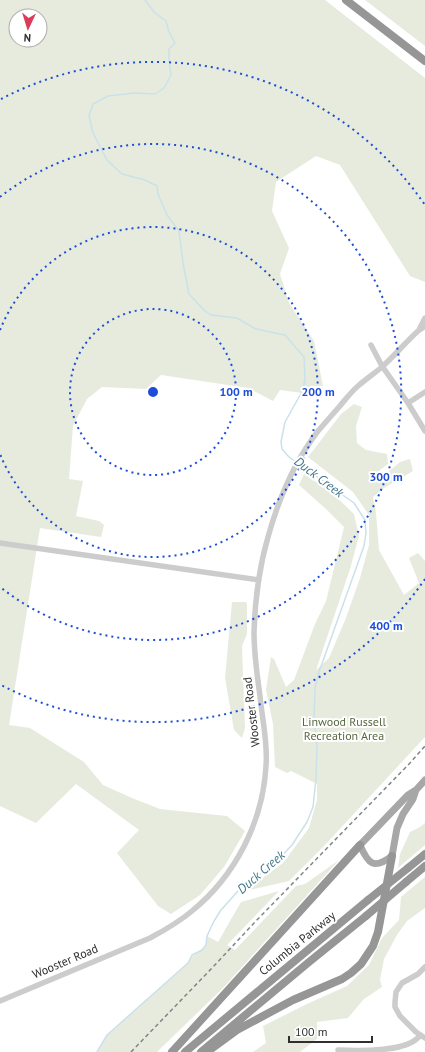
<svg xmlns="http://www.w3.org/2000/svg" width="425" height="1052" font-family="'PT Sans',sans-serif">
<rect width="100%" height="100%" fill="#fff"/>
<path fill="#e6ebde" fill-rule="evenodd" d="M0,0H325L425,78V282L410,276L340,165L316,156L276,182L272,211L289,248L280,274L289,303L314,341L323,386H313L311,387L310,394L280,390L273,401L248,388L161,375L146,389L102,387L87,399L73,426L69,479L83,481L76,516L99,521L104,525L101,537L40,528L9,725L30,728L84,762L103,785L132,798L160,809L227,816L245,831L224,867L200,895L171,914L158,906L117,853L139,830L76,784L36,823L0,806ZM16,16H40V40H16Z
M365,0H425V46Z
M354,404L362,407L356,426L357,443L366,450L387,454L388,464L373,475L380,479L400,462L410,459L413,471L384,488L373,497L376,513L379,550L404,595L419,583L409,558L418,553L425,561V737L324,846L289,881L249,890L261,879L283,863L309,828L317,800V784L291,771L287,773L275,767L273,724L266,690L271,657L274,659L286,687L294,680L315,624L326,601L344,527L326,509L299,485L304,474L330,491L354,514L359,536L350,569L316,670L329,658L346,618L360,578L369,545V515L353,492L308,457L341,414Z
M232,602H246L247,605V634L242,646L245,728L242,738L234,730L225,678Z
M425,823V845L398,868L400,854L410,832L420,827Z
M339,860L223,988L157,1052H97L107,1035L188,963C189,960 191,957 194,955C204,947 205,950 207,936L218,942L241,902L279,891L227,945L235,950L296,886L305,884Z
M425,877V908L407,921L397,935L384,959L380,980L382,987L364,999L348,1018L317,1022V1039L300,1052H253L266,1043L263,1026L307,1004L347,986L369,965L382,938L399,920L401,897Z"/>
<g fill="none" stroke-linecap="round" stroke-linejoin="round">
<path stroke="#cbe1ea" stroke-width="1.5" d="M145,0L155,13L166,21L169,32L175,43L169,49V60L171,75L164,88L155,94L134,93L108,96L93,104L89,116L93,133L107,160L122,174L145,180L157,186L158,194L167,215L179,231L183,263L189,294L205,311L211,315L237,318L256,329L285,335L304,357L305,379L303,390L285,422L281,442L282,449L289,457L296,462
M97,1052L107,1035L188,963L192,955L202,950L206,945L207,936L214,921L221,910L238,891L276,862L292,845L307,822L313,807L316,779L317,748L314,720L315,688L319,672L364,546L366,533L365,520L354,503L299,464"/>
<path stroke="#ccc" stroke-width="5.5" d="M419,330L425,318
M371,345L382,366L408,403L425,431
M408,403L425,392
M0,543L259,580
M425,967L418,974L402,983L396,992L395,1002V1007L400,1016L416,1032L425,1038
M0,1001L150,938C165,930 179,922 192,911C235,876 263,822 266,766C268,742 262,719 260,696C257,675 254,653 254,632C255,600 259,568 268,537C278,501 295,461 318,431C325,423 332,415 339,407C345,400 351,392 358,386C366,379 375,373 383,366C395,355 406,342 418,331L425,326
M338,1050C359,1051 410,1052 420,1035"/>
<path stroke="#a7a7a7" stroke-width="7" d="M416,790L413,799L403,814L397,828L392,856C374,870 368,864 360,845L408,795L416,790L425,780"/>
<path stroke="#969696" stroke-width="8" d="M346,0L425,61
M408,868L425,854
M406,882L425,866
M172,1052L360,845
M185,1052L368,900
M201,1052L309,962L366,916
M207,1052L237,1030L293,1000L342,979L351,973L361,964L373,946L378,932L392,856"/>
<path stroke="#848484" stroke-width="1.5" stroke-dasharray="4 3" stroke-linecap="butt" d="M131,1052L213,967L255,922L410,763L425,746"/>
<path stroke="#969696" stroke-width="8" d="M368,900L408,868
M366,916L406,882"/>
</g>
<g fill="none" stroke="#1d4ed8" stroke-width="2" stroke-dasharray="2 4">
<circle cx="153" cy="392" r="83"/>
<path d="M0 330A165 165 0 1 1 0 454"/>
<path d="M0 197A248 248 0 1 1 0 587"/>
<path d="M425 579A330 330 0 0 1 1 685M1 99A330 330 0 0 1 425 205"/>
</g>
<g text-anchor="middle" dominant-baseline="central" stroke-width="4" stroke-linejoin="round" paint-order="stroke">
<g font-size="12" fill="#2f2f2f" stroke="#fff">
<text transform="translate(251 712) rotate(-97)">Wooster Road</text>
<text transform="translate(297 943) rotate(-39)">Columbia Parkway</text>
<text transform="translate(65 961) rotate(-23)">Wooster Road</text>
</g>
<g font-size="12" fill="#56683f" stroke="#fff">
<text x="344" y="721">Linwood Russell<tspan x="344" dy="14">Recreation Area</tspan></text>
</g>
<g font-size="13" font-style="italic" fill="#42778c" stroke="#fff">
<text transform="translate(319 477) rotate(37)">Duck Creek</text>
<text transform="translate(261 872) rotate(-41)">Duck Creek</text>
</g>
</g>
<circle cx="153" cy="392" r="6" fill="#1d4ed8" stroke="#fff" stroke-width="2"/>
<g font-size="12" text-anchor="middle" font-weight="bold" fill="#1d4ed8" stroke="#fff" stroke-width="4" stroke-linejoin="round" paint-order="stroke">
<text x="236" y="396">100 m</text>
<text x="318" y="396">200 m</text>
<text x="386" y="481">300 m</text>
<text x="386" y="630">400 m</text>
</g>
<g transform="translate(28 28) rotate(184)"><circle r="19" fill="#ffffff" stroke="#acacac"/>
<path d="M0-3L7 15L0 10L-7 15Z" fill="#d93d59"/>
<text y="-6" font-size="11" font-weight="bold" text-anchor="middle" fill="#2f2f2f">N</text>
</g>
<path d="M289 1036v6h83v-6" fill="none" stroke="#2f2f2f" stroke-width="2"/>
<text x="295" y="1036" font-size="12" fill="#2f2f2f" stroke="#ffffff" stroke-width="3" paint-order="stroke">100 m</text>
</svg>
